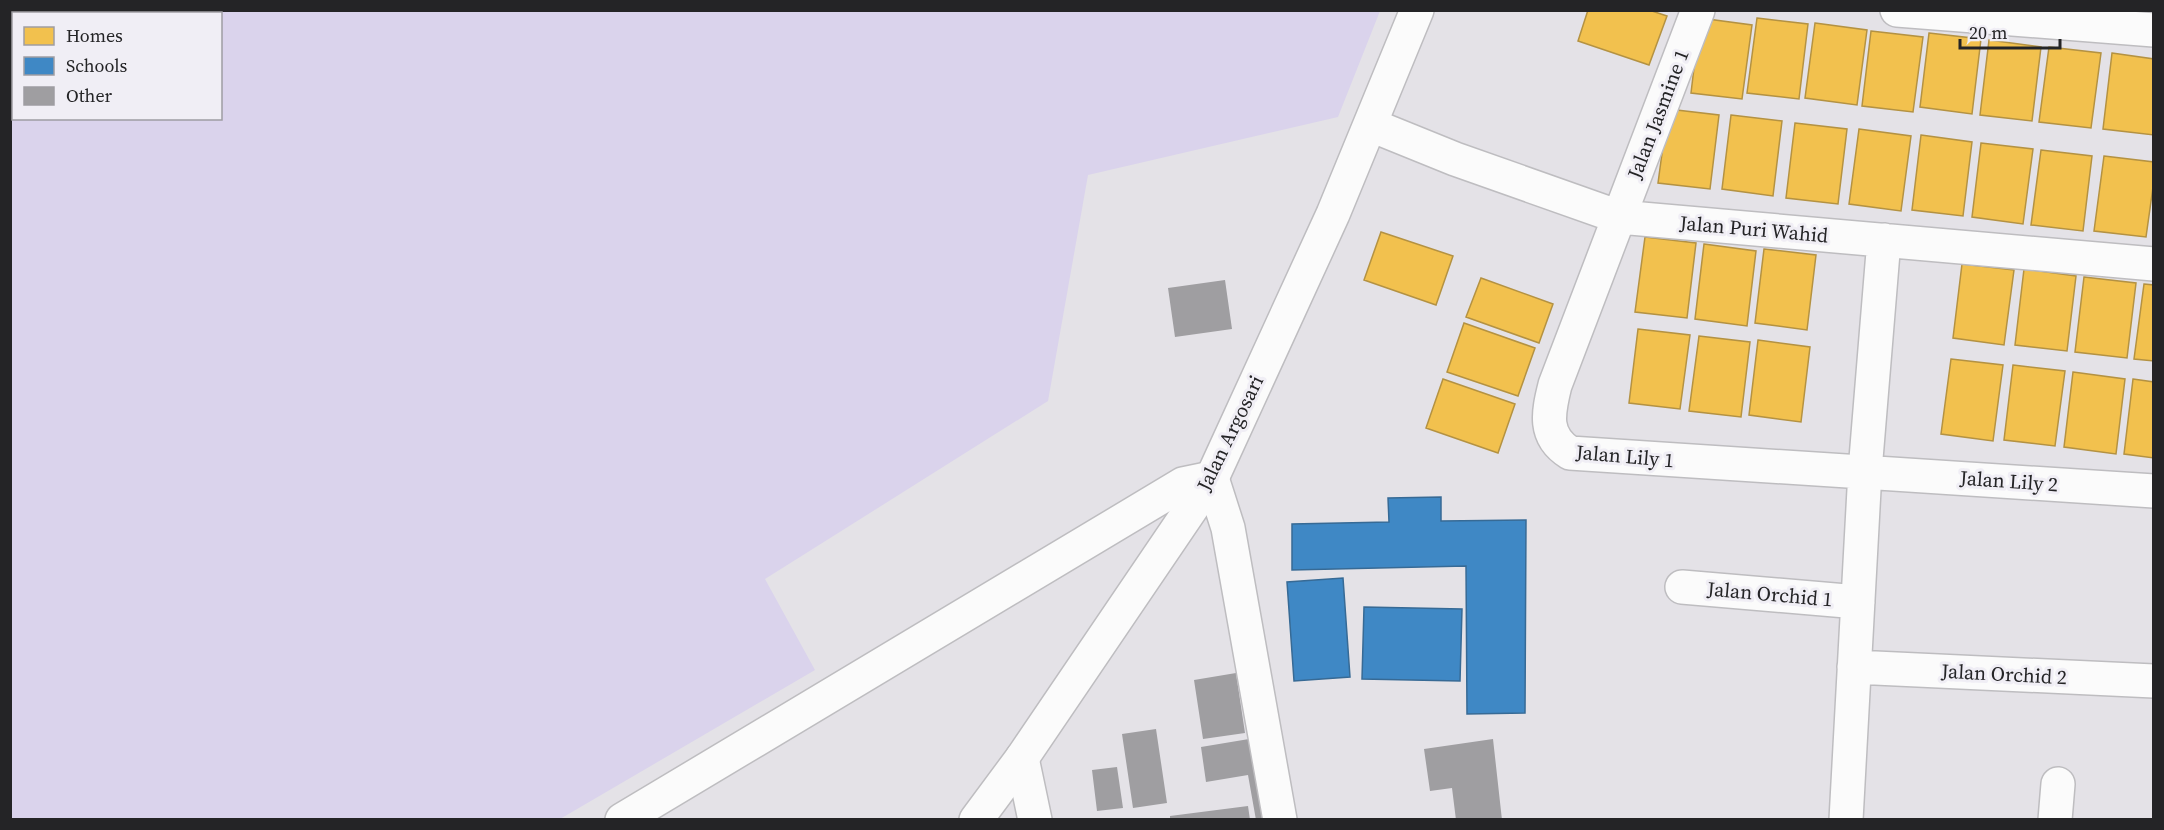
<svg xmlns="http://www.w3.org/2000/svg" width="2164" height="830" font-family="'Source Serif 4',serif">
<rect width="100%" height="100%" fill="#e4e2e7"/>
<path fill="#dad3ec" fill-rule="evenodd" d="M10,11L11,10L1380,11L1338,117L1088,175L1048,401L765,579L815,670L560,819H11ZM14,14H220V118H14Z"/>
<path fill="#f2c14e" stroke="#b49242" stroke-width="1.5" d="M1588,10H1649L1667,16L1649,65L1578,41Z
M1700,18L1752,25L1742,99L1691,93Z
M1757,18L1808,24L1799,99L1747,93Z
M1815,23L1867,30L1857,105L1805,98Z
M1871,31L1923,37L1913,112L1862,106Z
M1929,33L1981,39L1972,114L1920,107Z
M1989,40L2041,47L2032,121L1980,115Z
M2049,47L2101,53L2091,128L2039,122Z
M2112,53L2154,59V135L2103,129Z
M1668,109L1719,115L1710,189L1658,183Z
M1731,115L1782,121L1773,196L1722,189Z
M1795,123L1847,129L1838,204L1786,198Z
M1859,129L1911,136L1901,211L1849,204Z
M1921,135L1972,142L1963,216L1912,210Z
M1981,143L2033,149L2023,224L1972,217Z
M2041,150L2092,156L2083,231L2031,225Z
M2104,156L2154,162V180L2146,237L2094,231Z
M1381,232L1453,256L1436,305L1364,280Z
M1645,237L1696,243L1687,318L1635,312Z
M1704,244L1756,251L1747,326L1695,319Z
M1764,249L1816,255L1807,330L1755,323Z
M1962,264L2014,270L2004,345L1953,338Z
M2024,269L2076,276L2067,351L2015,345Z
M2084,277L2136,283L2127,358L2075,352Z
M1481,278L1553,304L1539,343L1466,317Z
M2144,284L2154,285V361L2134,359Z
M1464,323L1535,348L1518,396L1447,372Z
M1638,329L1690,335L1680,409L1629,403Z
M1699,336L1750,342L1741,417L1689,411Z
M1758,340L1810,347L1801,422L1749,415Z
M1951,359L2003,365L1993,441L1941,434Z
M2013,365L2065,371L2055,446L2004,440Z
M2073,372L2125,379L2116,454L2064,447Z
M1443,379L1515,404L1498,453L1426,428Z
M2133,379L2154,382V458L2124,454Z"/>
<path fill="#3f88c5" stroke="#376a95" stroke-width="1.5" d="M1441,497V521L1526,520L1525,713L1467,714L1466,566L1292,570V524L1389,522L1388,498Z
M1343,578L1350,677L1294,681L1287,582Z
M1364,607L1462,609L1460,681L1362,679Z"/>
<path fill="#9f9ea1" d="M1225,280L1232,329L1175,337L1168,288Z
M1236,673L1245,733L1203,739L1194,680Z
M1156,729L1167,803L1133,808L1122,734Z
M1261,737L1274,820H1256L1248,775L1206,782L1201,747Z
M1493,739L1502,820H1456L1452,788L1430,791L1424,749Z
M1117,767L1123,808L1097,811L1092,770Z
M1248,806L1250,820H1170V816Z"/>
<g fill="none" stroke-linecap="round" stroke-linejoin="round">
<defs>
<path id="street" d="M1698,10L1555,385C1548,413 1543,436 1570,453L2154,491
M1897,10L2154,30
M1371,125L1455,159L1619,217L2154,264
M1682,587L1858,602
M1854,667L2154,681
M1022,758L1035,820
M622,820L1183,484L1212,478L1228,528L1280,820
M1846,820L1865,471L1884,240
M2055,820L2058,784"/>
<path id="secondary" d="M976,820L1022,758L1212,478L1333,214L1417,10"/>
</defs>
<use href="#street" stroke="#bebdc0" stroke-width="36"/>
<use href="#secondary" stroke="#bebdc0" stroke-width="36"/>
<use href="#street" stroke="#fbfbfb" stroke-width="33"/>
<use href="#secondary" stroke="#fbfbfb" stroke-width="33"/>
</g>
<g text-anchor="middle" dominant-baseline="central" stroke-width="6" stroke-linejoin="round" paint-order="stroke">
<g font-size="20" fill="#242426" stroke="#f0eef5">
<text transform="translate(1658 114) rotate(-69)">Jalan Jasmine 1</text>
<text transform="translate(1754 229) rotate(5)">Jalan Puri Wahid</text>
<text transform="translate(1230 433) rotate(-64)">Jalan Argosari</text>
<text transform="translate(1625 456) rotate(5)">Jalan Lily 1</text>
<text transform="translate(2009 481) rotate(4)">Jalan Lily 2</text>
<text transform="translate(1770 594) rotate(5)">Jalan Orchid 1</text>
<text transform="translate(2004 674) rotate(3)">Jalan Orchid 2</text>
</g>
</g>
<rect width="2164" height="830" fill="none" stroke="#242426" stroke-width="24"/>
<rect x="12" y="12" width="210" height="108" fill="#f0eef5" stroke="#9e9da2" stroke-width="1.5"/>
<rect x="24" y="27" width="30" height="18" fill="#f2c14e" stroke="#9e9da2" stroke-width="1.5"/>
<text x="66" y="42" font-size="18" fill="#242426">Homes</text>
<rect x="24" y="57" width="30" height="18" fill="#3f88c5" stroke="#9e9da2" stroke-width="1.5"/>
<text x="66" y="72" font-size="18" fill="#242426">Schools</text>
<rect x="24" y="87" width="30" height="18" fill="#9f9ea1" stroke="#9e9da2" stroke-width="1.5"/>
<text x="66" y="102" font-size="18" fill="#242426">Other</text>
<path d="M1960 39v9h100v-9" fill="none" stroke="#242426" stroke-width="3"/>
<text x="1969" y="39" font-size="18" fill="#242426" stroke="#f0eef5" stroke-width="4.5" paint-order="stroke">20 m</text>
</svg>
